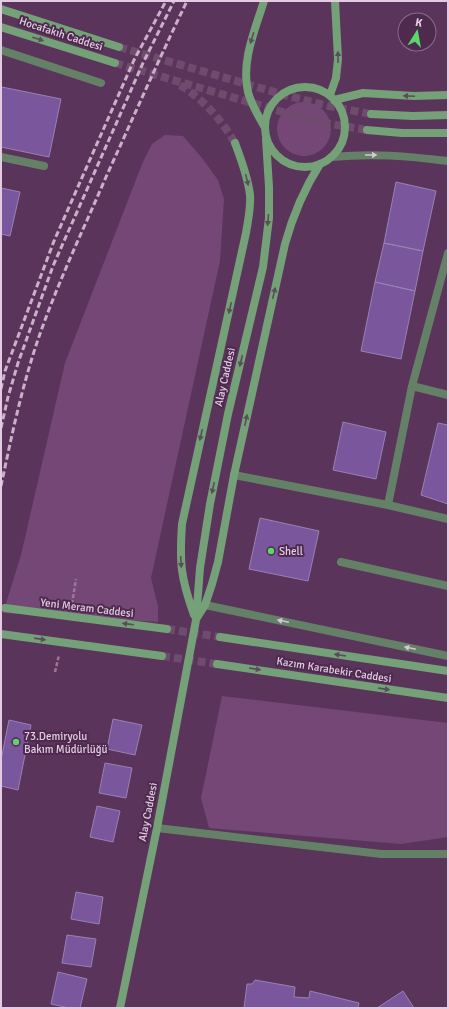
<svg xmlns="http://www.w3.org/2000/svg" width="449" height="1009" font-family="Signika,sans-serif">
<rect width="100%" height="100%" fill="#5a345a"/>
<path fill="#754776" d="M277 129a27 27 0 1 1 54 0a27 27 0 1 1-54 0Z
M165,135L183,136L202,158L218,180L224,199L220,261L151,578L158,606V622L3,613L21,555L65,363L142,164L152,144Z
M222,696L448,723V837L401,844L209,828L201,798Z"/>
<path fill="#7a579c" stroke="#9981b3" d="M2,87L61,99L49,157L1,147V92Z
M396,182L436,191L423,251L384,243Z
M1,188L20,192L10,236L1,234Z
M384,243L423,251L415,291L375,282Z
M375,282L415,291L401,359L361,351Z
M343,422L386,432L376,479L333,470Z
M438,423L448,425V504L421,495Z
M260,518L319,531L308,581L249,569Z
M113,719L142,725L135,755L107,749Z
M9,720L31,725L18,790L1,786V760Z
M105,763L132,768L126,798L99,793Z
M97,806L120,811L113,842L90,837Z
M76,892L103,897L99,924L71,919Z
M67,935L96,939L91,967L62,963Z
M58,972L87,979L80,1008H69L51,1004Z
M255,980L295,987L294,997L309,998L310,991L359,1003L358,1008H244L247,984H252Z
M403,991L414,1008H377Z"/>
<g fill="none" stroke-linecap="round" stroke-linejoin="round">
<path stroke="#6f4b6e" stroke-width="8" stroke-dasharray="8 4" stroke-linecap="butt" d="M119,47L288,96L329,106L371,114
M115,63L283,112L325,123L367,130
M180,85C203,99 221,119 235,143
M167,629L220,637
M162,656L217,664"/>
<path stroke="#987997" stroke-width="2.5" stroke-dasharray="4 2" stroke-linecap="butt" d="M72,604L76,579
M55,672L59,655"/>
<path stroke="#648066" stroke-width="8" d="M1,50L101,83
M1,157L44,166
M412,386L448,395
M234,475L388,505L448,519
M388,505L412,386L448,253
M341,562L448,586
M157,828L381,854H448"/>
<path stroke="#648066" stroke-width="8" d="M332,157C373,153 407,156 448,161
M205,605L448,656"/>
<path stroke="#75a178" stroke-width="8" d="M264,1C255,30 241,61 248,92C251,104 258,115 264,126
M1,9L119,47
M1,27L115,63
M265 127a40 40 0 1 1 80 0a40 40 0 1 1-80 0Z
M330,95L336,78L338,59L335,1
M334,100L363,93L414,96L448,95
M371,114L413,116L448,115
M367,130L402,133H448
M5,608L167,629
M194,615C189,601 184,586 182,570C180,555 181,539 182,524L246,233C248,220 251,208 250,195C248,177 241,159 235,143
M196,619L205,605L212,584L218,562L234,475L285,244C293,215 304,189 320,164
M1,634L162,656
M220,637L448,671
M217,664L448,698
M120,1008L157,828L196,620L200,568L210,504L228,414L263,267L269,218V187L266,139"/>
<path stroke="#cab0c9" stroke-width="3" stroke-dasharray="6 3" stroke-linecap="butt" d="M1,389L5,371L54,241L134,60L166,1
M1,428L8,397L18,363L53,266L143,63L174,1
M1,486C12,434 23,381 41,331C60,278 84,228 106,177C133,118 159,59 187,1"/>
</g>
<defs><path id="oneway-solid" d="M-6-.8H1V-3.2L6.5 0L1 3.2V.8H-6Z"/></defs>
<g fill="#5a4e5b">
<use href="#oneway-solid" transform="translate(252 38) rotate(107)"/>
<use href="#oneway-solid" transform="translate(38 39) rotate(18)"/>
<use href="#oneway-solid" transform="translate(338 57) rotate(-90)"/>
<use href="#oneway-solid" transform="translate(409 96) rotate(-178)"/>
<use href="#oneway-solid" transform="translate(247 180) rotate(77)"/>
<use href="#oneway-solid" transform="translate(268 220) rotate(95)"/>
<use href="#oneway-solid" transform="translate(274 293) rotate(-77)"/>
<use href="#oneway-solid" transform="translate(230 308) rotate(103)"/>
<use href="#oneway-solid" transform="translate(241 361) rotate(103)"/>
<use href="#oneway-solid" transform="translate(246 420) rotate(-78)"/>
<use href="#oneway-solid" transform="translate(201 435) rotate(103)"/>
<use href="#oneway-solid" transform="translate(213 488) rotate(102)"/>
<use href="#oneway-solid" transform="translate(181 562) rotate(87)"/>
<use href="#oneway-solid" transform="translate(128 624) rotate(-173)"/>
<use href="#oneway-solid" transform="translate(40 639) rotate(8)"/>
<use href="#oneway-solid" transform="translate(340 655) rotate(-171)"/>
<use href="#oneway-solid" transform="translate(255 669) rotate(9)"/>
<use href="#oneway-solid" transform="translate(384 689) rotate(9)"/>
</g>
<g fill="#d6c4d6">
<use href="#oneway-solid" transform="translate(371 155)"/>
<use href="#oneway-solid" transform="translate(283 621) rotate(-168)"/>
<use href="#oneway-solid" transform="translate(410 648) rotate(-168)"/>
</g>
<g fill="#5bd56d" stroke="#4e2a4f" stroke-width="1.5">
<circle cx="271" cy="551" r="4"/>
<circle cx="16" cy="742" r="4"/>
</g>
<g text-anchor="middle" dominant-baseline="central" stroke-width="4" stroke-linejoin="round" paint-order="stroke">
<g font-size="11" fill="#e3cce2" stroke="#4e2a4f">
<text transform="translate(61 34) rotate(18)">Hocafakıh Caddesi</text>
<text transform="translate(225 377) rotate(-77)">Alay Caddesi</text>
<text transform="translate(87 608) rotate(7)">Yeni Meram Caddesi</text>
<text transform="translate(334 670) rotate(9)">Kazım Karabekir Caddesi</text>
<text transform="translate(148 812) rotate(-79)">Alay Caddesi</text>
</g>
<g font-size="11" fill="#e3cce2" stroke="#4e2a4f" text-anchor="start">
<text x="279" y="551">Shell</text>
<text x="24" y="736">73.Demiryolu<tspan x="24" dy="13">Bakım Müdürlüğü</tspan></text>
</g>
</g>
<rect width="449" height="1009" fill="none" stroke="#e3cce2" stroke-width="4"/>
<g transform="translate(417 32) rotate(11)"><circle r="19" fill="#4e2a4f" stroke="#8a6b8a"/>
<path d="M0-3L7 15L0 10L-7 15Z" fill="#5bd56d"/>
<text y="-6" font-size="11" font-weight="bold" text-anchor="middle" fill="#e3cce2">K</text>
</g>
</svg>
